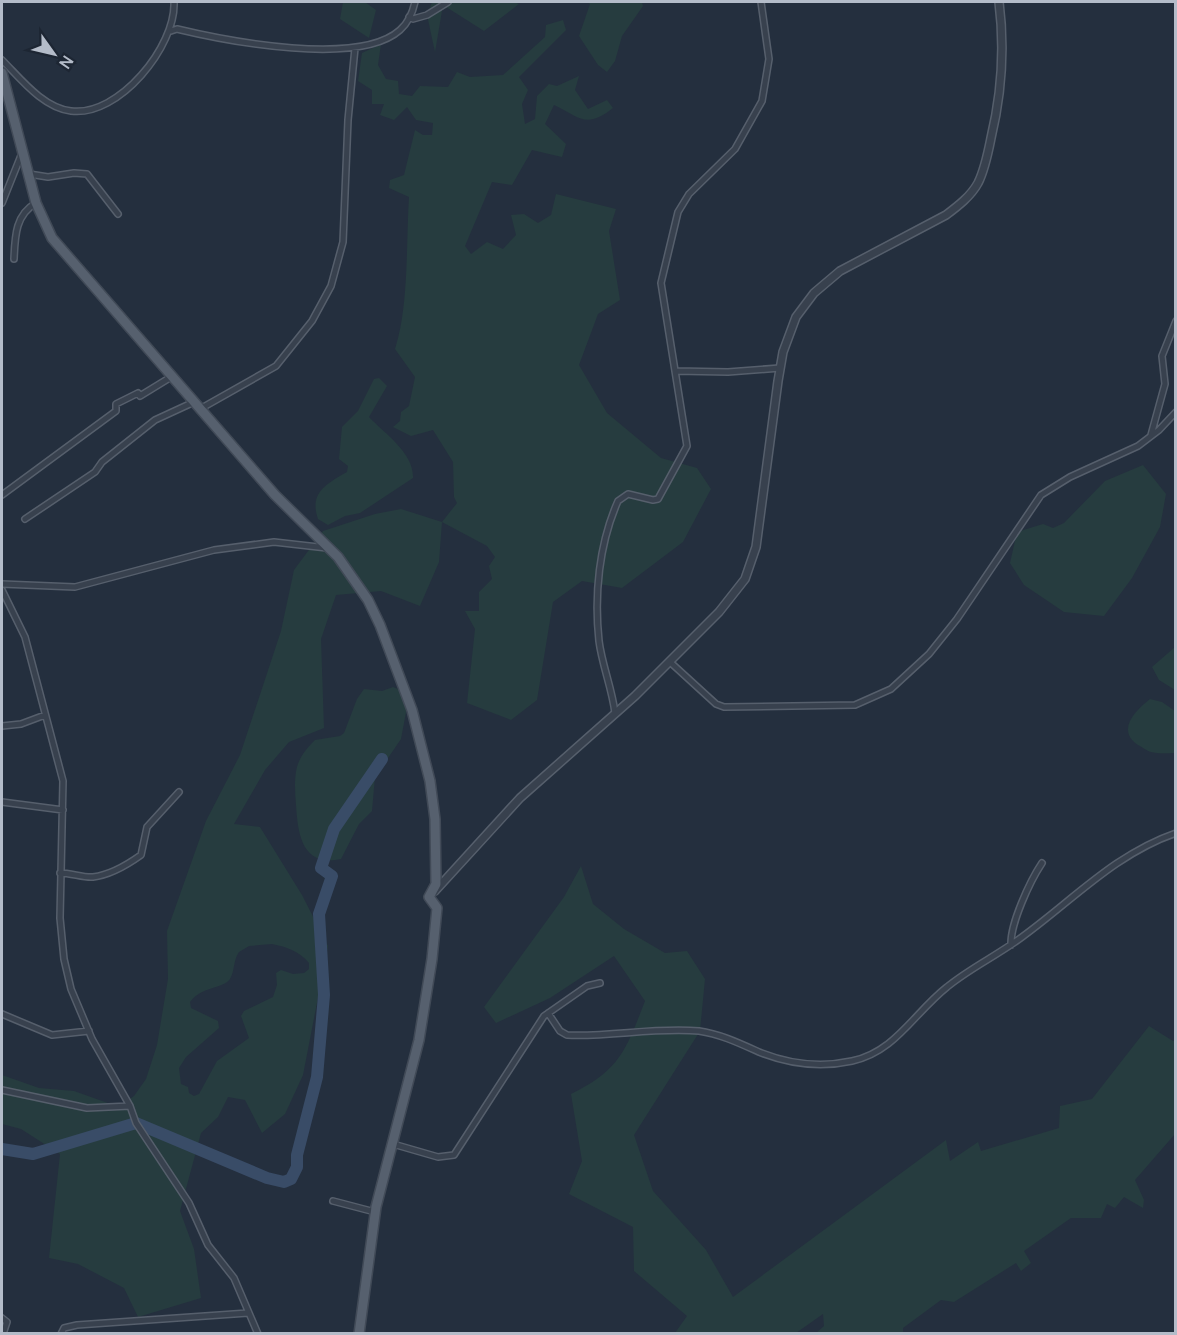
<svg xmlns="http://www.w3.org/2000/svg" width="1177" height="1335" font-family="Manrope,sans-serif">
<rect width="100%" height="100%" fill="#242f3e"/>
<path fill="#263c3f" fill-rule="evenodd" d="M343,2H365L376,10L369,38L340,19Z
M432,2H514L519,4L484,31L443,5L435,52L427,15Z
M587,2H642L643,6L622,36L615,61L607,72L598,65L579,36L590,4Z
M563,20L566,30L519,77L528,90L522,104L525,124L535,119L537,96L549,84L557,86L579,76L575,90L588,109L607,100L613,108C586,129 581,118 554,105L545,124L566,144L562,157L532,150L512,185L492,182L465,246L471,254L487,242L503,249L516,235L511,215L524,214L538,223L551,215L556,194L616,209L609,231L620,300L598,314L579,365L607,413L661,458L697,468L711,489L683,542L622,588L582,581L553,602L537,700L511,720L467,703L475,629L465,611H479V592L492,579L489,566L495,557L487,546L442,522L439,562L420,606L381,591L336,595L321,639L324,728L289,742L265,770L234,824L260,827L302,895L328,946L303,1075L285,1114L262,1133L245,1100L228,1097L218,1117L201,1133L180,1211L194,1249L201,1298L138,1317L124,1288L78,1264L49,1258L60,1154L21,1129L2,1124V1075L39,1088L74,1091L119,1107L134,1096L146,1079L157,1045L168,979L167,931L206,821L240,755L281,631L294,570L323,531L375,514L401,509L442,522L457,503L454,497L453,462L433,430L411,436L393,427L400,421L401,412L409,406L415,377L395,349C409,306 406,243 409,197L389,188L390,180L404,175L415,130L423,135H432L433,123L416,120L407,107L394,120L380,115L384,104H372V90L358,81L362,53L381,44L378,65L386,79L398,81L399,94L412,96L420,86L448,87L457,72L470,77L503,75L545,37L546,25ZM272,944C287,947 299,951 309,963V969L304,973L293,974L281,970L276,973L277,985L273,997L244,1011L241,1016L249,1038L217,1061L199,1094L194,1096L189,1093L188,1087L181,1084L179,1068L186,1057L219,1028L218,1021L191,1008L190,1002C202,986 223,989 230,979C235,971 233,960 239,952L249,946Z
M379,378L387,386L369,417C385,434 414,453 413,478L360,513L345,516L328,525L318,519C309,493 326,484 347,472L348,466L339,459L342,427L358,411L374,379Z
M1143,465L1166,494L1160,527L1132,578L1104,616L1064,612L1024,585L1010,563L1017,532L1043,524L1053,528L1064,523L1105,481Z
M1175,647H1176L1175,690L1159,680L1152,667Z
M393,687L400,690L407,707L401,739L375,777L372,811L359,824L341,859C302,867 298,835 296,805C295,792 294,779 297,767C300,756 308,747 315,740L340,736L344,733L357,699L364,689L382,691Z
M1150,699L1162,702L1175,711V753C1168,753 1158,754 1151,752C1147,751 1142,747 1138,745C1116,730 1135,711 1150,699Z
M581,866L593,904L624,929L665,953L687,951L705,979L700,1031L634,1135L653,1191L706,1250L733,1297L946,1140L950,1161L978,1142L981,1151L1059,1128L1060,1106L1092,1099L1149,1026L1173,1041L1175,1040V1134L1135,1180L1144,1200L1143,1208L1124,1197L1115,1208L1107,1204L1101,1218H1071L1024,1251L1031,1263L1021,1271L1016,1263L954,1302L941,1300L903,1328V1333H816L824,1326L823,1314L796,1333H675L687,1316L634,1271L633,1227L569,1194L582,1161L571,1094C620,1070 626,1050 645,1001L614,956L550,998L496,1023L484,1007L564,897Z"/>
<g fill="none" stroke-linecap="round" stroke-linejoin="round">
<path stroke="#394c67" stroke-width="12" d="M2,1149L33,1154L136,1123L267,1178L284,1182L291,1179L297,1167V1155L317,1077L324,995L319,914L332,876L321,868L334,829L382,759"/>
<defs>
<path id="minor" d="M409,17L413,19L427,15L448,2
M171,31L177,29C227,41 359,67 400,30C408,23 413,11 415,2
M2,60C20,78 43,108 71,111C119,117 176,46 174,2
M29,174L48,177L74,173L87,174L118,214
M2,203L22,153
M14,259C15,237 15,215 36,203
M676,371L728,372L780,368
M200,409L276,366L312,321L331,286L343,242L348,120L355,48
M1151,435L1165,384L1162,356L1176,321
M2,495L116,411V404L138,393L140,396L171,377
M25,519L95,472L102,462L155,420L194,402
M2,584L75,587L214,550L274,542L327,548
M2,590L25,637L63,781L60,918L64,959L71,989L92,1039L130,1106L136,1123L189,1203L208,1245L234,1278L258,1334
M670,662L716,704L724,707L855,705L891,689L929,654L957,619L1041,495L1070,477L1138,446L1159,430L1176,412
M615,713C612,688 602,665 599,641C594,595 599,544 618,501L628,494L653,500L658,499L687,446L661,283L678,212L689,194L735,149L762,101L769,59L761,2
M2,726L21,724L45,715
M2,802L63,810
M60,873C71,873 84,878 93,877C110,875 127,865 141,855L147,827L179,792
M1011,945C1010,924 1030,881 1042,863
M548,1013L560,1031L567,1035C611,1037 655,1027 699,1031C720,1034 739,1043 759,1052C789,1064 820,1068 852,1061C895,1052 914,1013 947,987C970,968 998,955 1022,937C1073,900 1115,854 1176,833
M2,1014L52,1035L89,1031
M2,1090L87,1108L130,1106
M393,1144L438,1157L454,1155L544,1016L587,986L600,983
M333,1201L375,1212
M2,1318L7,1322L3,1334
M61,1334L64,1328L77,1325L248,1313"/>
<path id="tertiary" d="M435,891L520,798L635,696L719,612L745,579L756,547L778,381L783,352L796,317L814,293L840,271L946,215C958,206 971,196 978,183C985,169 988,153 991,138C1002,92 1005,49 999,2"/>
<path id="primary" d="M2,73L36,203L52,238L275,495L338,557L368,600L380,625L412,710L430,781L435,819L436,884L429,897L437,908L432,959L419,1040L376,1207L359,1334"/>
</defs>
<use href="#minor" stroke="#565f6c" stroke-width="8"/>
<use href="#tertiary" stroke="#565f6c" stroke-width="10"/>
<use href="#primary" stroke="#414a57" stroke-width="12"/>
<use href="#minor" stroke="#38414e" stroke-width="5"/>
<use href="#tertiary" stroke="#38414e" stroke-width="7"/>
<use href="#primary" stroke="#56606e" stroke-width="9"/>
</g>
<rect width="1177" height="1335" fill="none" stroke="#b4bcc9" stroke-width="6"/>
<g transform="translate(54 54) rotate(124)" stroke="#1d2633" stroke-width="4.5" paint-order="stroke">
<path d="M0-4.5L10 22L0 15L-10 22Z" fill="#b4bcc9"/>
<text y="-9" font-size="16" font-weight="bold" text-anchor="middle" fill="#b4bcc9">N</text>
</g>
</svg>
